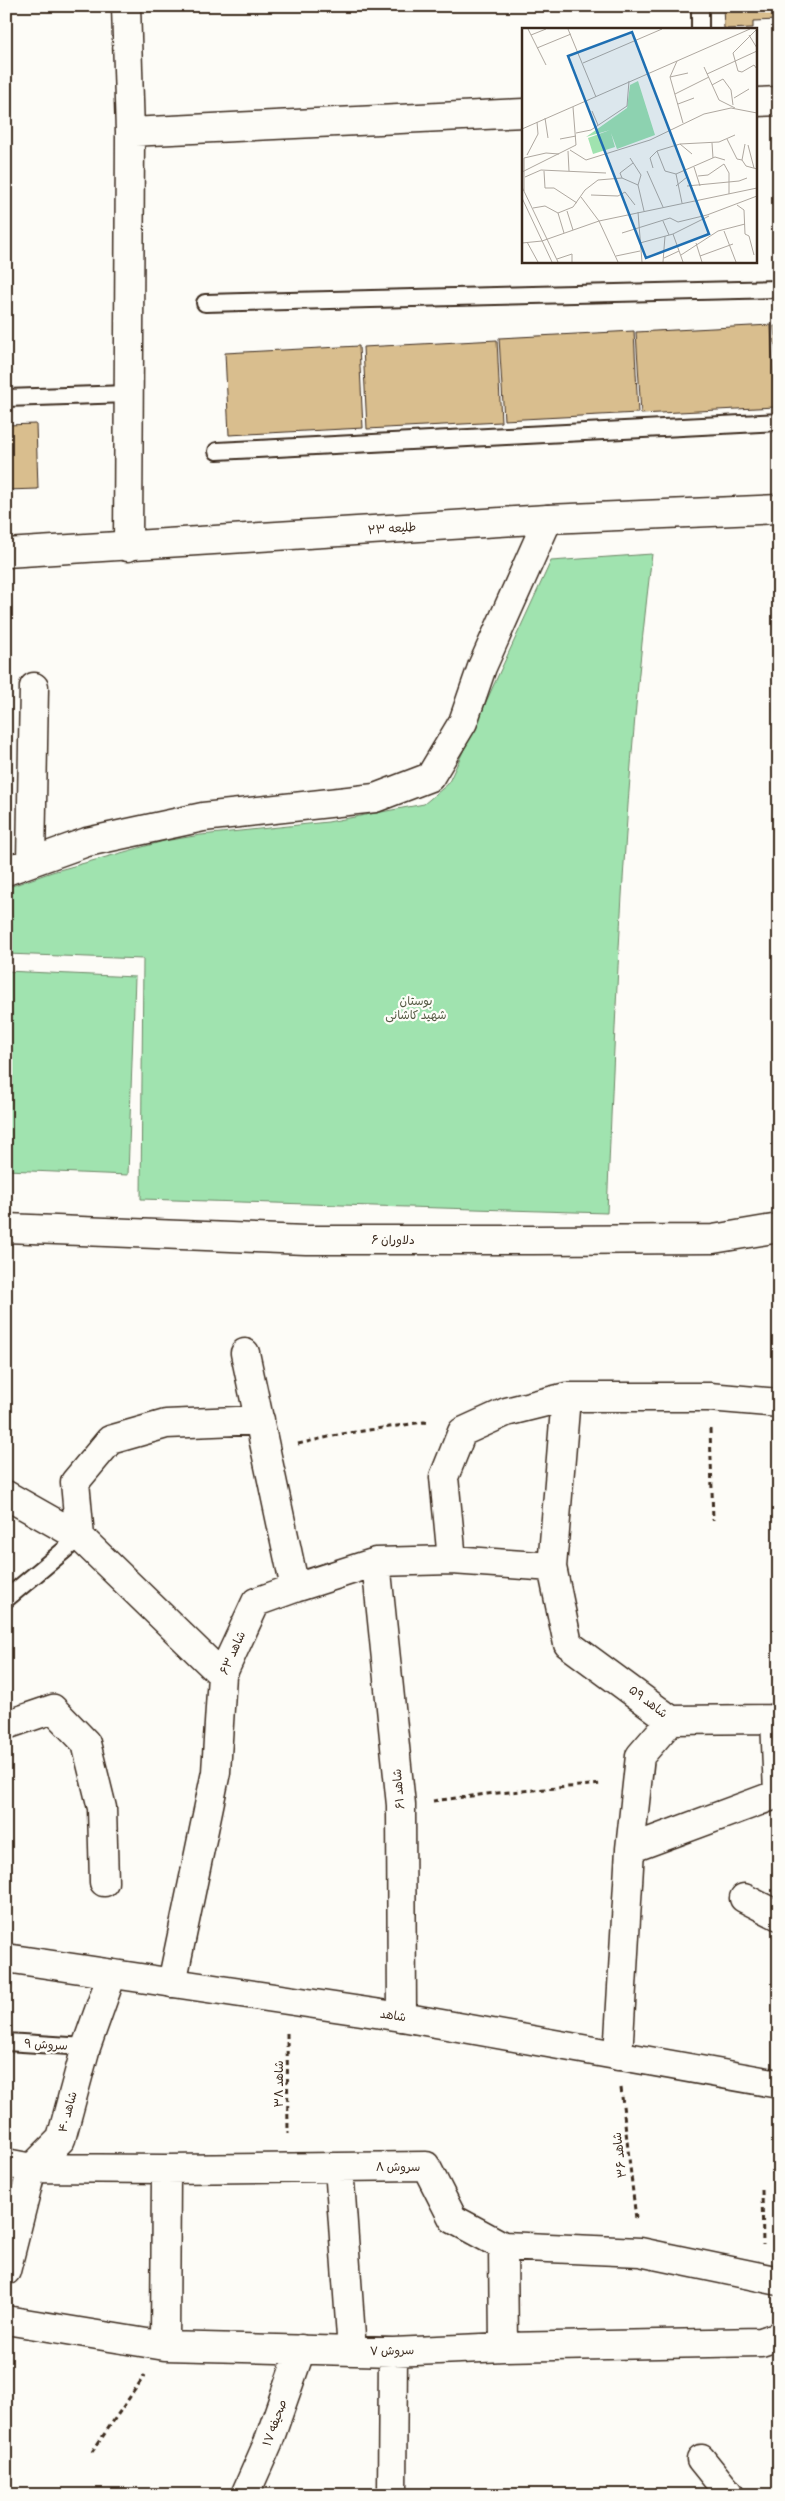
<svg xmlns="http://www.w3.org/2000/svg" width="785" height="2501" font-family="Pangolin,'Playpen Sans Arabic',sans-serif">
<rect width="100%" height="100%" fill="#fdfcf7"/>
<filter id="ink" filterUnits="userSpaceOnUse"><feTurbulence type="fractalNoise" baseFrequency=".02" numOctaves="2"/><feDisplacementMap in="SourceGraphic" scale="10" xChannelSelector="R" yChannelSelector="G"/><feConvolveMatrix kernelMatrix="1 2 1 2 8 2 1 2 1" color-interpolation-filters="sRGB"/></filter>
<g filter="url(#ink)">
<path fill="#a0e3af" stroke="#6e8666" d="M652,554C625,773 616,993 607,1213L141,1199L143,959L6,954V888L52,872L164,841L201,835L328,822L424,804L448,784L551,561Z
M6,971L135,977L128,1175L6,1170Z"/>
<path fill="#d9be8e" stroke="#3b2a1e" d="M723,6H779V20L753,21V28L724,29Z
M771,325L775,407L641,414L636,332Z
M774,326H779V401Z
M634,331L638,413L504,420L499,338Z
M497,340L501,422L367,429L363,347Z
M359,346L363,428L229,435L225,353Z
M36,424L38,489L6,490V425Z"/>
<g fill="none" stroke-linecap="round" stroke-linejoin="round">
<defs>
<path id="service" d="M700,6V29
M205,303L779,289
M6,398L128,394
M217,451L779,422
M6,1599L80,1537
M6,2042L86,2047"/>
<path id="minor" d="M126,6L130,132L128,547
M756,102L779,101
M130,132L524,113
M31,862L34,687
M6,871L87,842L203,817L375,798L430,777L463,722L482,667L548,519
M566,1397L552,1567L568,1644L671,1720L640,1756L630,1849L618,2056
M6,1495L80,1537
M452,1560L444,1477L462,1432L506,1412L566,1397H709L779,1403
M376,1562L401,1805L402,2017
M295,1588L376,1562L452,1560L552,1567
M222,1675L80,1537L75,1482L110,1440L166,1424L260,1420
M671,1720L779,1719
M6,1725L53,1709L86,1743L102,1808L104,1882
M630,1849L778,1794L775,1718
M744,1898L779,1916
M172,1983L216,1772L222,1675L256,1602L295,1588L245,1353
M6,2163L32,2168L166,2169L426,2166L453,2219L503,2246L640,2252L779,2281
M339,2167L352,2351
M503,2246L504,2347
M6,2271L32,2168L61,2139L86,2047L112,1974
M6,2320L165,2346L393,2352L504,2347L761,2342L779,2336
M165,2346L166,2169
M701,2459L730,2495
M245,2495L268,2443L301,2349
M392,2495L393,2352"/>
<path id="tertiary" d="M6,1228L306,1240H533L713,1239L779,1228"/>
<path id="secondary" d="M6,553L548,519L779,509
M6,1958L402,2017L779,2084"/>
</defs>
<use href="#service" stroke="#3b2a1e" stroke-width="20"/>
<use href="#minor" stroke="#3b2a1e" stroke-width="31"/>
<use href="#tertiary" stroke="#3b2a1e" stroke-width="31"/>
<use href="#secondary" stroke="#3b2a1e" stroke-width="31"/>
<path stroke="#3b2a1e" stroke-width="3" stroke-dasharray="5 4" stroke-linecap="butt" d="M710,1429L713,1520
M298,1444L342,1434L424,1422L430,1423
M433,1801L487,1794L603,1784
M287,2033L288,2134
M621,2088L636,2219
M762,2190L763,2245
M92,2452L145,2375"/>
<use href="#service" stroke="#fdfcf7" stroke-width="16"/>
<use href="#minor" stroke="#fdfcf7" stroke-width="28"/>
<use href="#tertiary" stroke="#fdfcf7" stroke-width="28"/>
<use href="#secondary" stroke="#fdfcf7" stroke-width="28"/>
</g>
</g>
<g text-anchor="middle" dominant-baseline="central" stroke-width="4.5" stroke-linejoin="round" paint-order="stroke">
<g font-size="12" fill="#3b2a1e" stroke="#fdfcf7">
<text transform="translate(392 529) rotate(-4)">طلیعه ۲۳</text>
<text x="393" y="1240">دلاوران ۶</text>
<text transform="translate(233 1653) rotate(-66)">شاهد ۶۳</text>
<text transform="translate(648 1702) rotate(37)">شاهد ۵۹</text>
<text transform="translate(399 1789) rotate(-95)">شاهد ۶۱</text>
<text transform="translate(393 2016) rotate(9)">شاهد</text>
<text transform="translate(46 2045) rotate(3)">سروش ۹</text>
<text transform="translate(279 2084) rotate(-90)">شاهد ۳۸</text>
<text transform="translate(68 2112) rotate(-75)">شاهد ۴۰</text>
<text transform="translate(620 2155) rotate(-97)">شاهد ۳۶</text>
<text x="398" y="2167">سروش ۸</text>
<text transform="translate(392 2351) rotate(-1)">سروش ۷</text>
<text transform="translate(275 2423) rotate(-70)">صحیفه ۱۷</text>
</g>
<g font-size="12" fill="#545842" stroke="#fdfcf7">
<text x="416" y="1001">بوستان<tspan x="416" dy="14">شهید کاشانی</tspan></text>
</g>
</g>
<g transform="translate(522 28)">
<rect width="235" height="235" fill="#fdfcf7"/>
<path d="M116,53L133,107L95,121L89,105L93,119L71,126L66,110L88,102L64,109L105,80L108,57Z" fill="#a0e3af"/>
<path fill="none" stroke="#afa8a0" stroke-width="1" d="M6,1L24,37M46,1L74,69M235,1L211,25L216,43L220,44L232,37L235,41M9,7L24,1M227,7L235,20M15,20L49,6M155,33L148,49L161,95M61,35L140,1M182,39L197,72L213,80M185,46L235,23M148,49L166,45M190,57L201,51L209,62L211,77M153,66L187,49M212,70L227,61M156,76L172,70M70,83L76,97M23,90L26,110M0,101L228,1M54,105L69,102L105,78L107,53M38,111L54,108M205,111L215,131L220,132L224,138L235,141M190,115L191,130M158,116L170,126M226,117L232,140M48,122L64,132L128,112L182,86L209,80L235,85M46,123L47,143M135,123L143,143L154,146L160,175M5,127L16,106L15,94M108,130L119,147L116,157L122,183M220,132L223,116M111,135L98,145L100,150L116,157M172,139L178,158M131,140L128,130L135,123L158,116L197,114L213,107M22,143L23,160H32L55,175M125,143L141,179M0,144L54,117L51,79M154,146L193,129L203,132M176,148L186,147L202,136L207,145V166M3,149L19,142L84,145M154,158L165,149L162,143M165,158L217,153L225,150M0,159L36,234M2,163V130L24,125L37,126M69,167L96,168L103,164L113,177M59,169L77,193L96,234M0,170L30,234M215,177L222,182L223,206L227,208L232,227M11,180L23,178L36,185L42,205M45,183L51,202M116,184L120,234M36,185L51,179L63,162L76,152L100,150M141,193L147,207M202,203L214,234M100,205L148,190L156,194L185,187L235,168M151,206L161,234M20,213L77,193L235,160M5,214L16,234M0,215L20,213M118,215L151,206L187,188M174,215L180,234M159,227L196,203L223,196M94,228L118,223M178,228L211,216M142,230L157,223M35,231L50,226V234M141,234L143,208"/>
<path fill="#1f6fb2" fill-opacity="0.15" stroke="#1f6fb2" stroke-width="2.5" d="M110,4L187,206L124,230L46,28Z"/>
<rect width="235" height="235" fill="none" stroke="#3b2a1e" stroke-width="2.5"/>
</g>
<rect width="785" height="2501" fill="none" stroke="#fdfcf7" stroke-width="25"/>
<rect x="12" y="12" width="760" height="2476" fill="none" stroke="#3b2a1e" stroke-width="2" filter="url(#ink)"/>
</svg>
